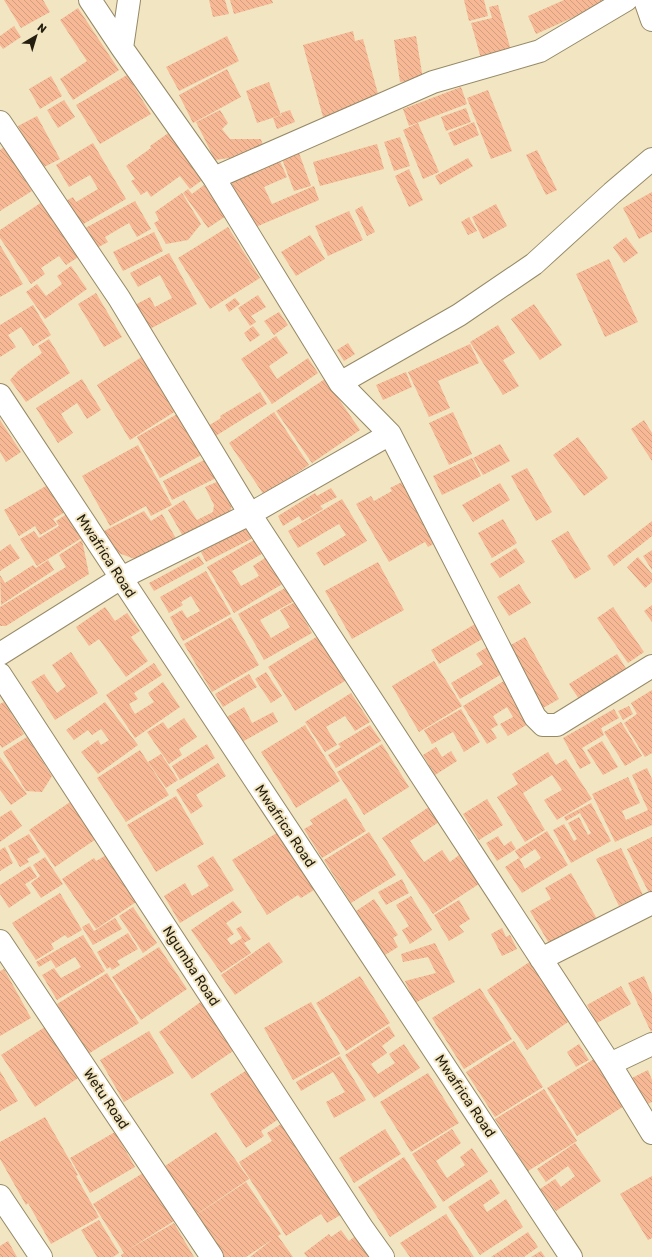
<svg xmlns="http://www.w3.org/2000/svg" width="652" height="1257" font-family="Rubik,sans-serif">
<defs>
<pattern id="building-back-hatch" width="6" height="6" patternUnits="userSpaceOnUse"><rect width="6" height="6" fill="#f6b895"/><path d="M-1 5l2 2M0 0l6 6M5-1l2 2" fill="none" stroke="#d39e7f"/></pattern>
</defs>
<rect width="100%" height="100%" fill="#f2e5c1"/>
<path fill="url(#building-back-hatch)" d="M4,0H43L50,12L21,28Z
M209,0H225L229,14L213,17Z
M230,0H272L273,3L234,14Z
M464,0H484L488,16L469,21Z
M564,0H612L536,34L528,16Z
M498,5L512,54L482,62L471,23L492,18L489,7Z
M78,8L119,70L73,100L60,79L87,61L60,20Z
M14,26L21,37L3,49L0,45V36Z
M353,31L355,41L363,39L380,101L323,117L303,45Z
M227,36L239,61L179,91L166,67Z
M416,36L423,79L400,82L394,40Z
M227,69L241,97L193,123L179,95Z
M127,75L151,114L100,144L76,105Z
M51,76L62,96L40,109L29,89Z
M269,82L281,115L257,123L246,91Z
M461,87L467,104L409,126L403,109Z
M488,90L512,151L491,159L467,98Z
M64,100L75,117L58,128L47,110Z
M466,108L471,122L446,131L441,117Z
M220,110L228,123L222,129L230,139H261L265,153L215,160L196,122Z
M290,110L295,122L277,129L273,118L282,115L281,113Z
M37,116L60,159L40,169L18,126Z
M474,122L479,135L454,146L448,133Z
M418,123L439,172L423,179L403,130Z
M174,129L208,176L190,189L180,176L151,197L147,191L141,195L131,181L135,179L126,166L151,148L150,146Z
M400,137L410,166L394,171L384,142Z
M93,143L126,199L75,229L60,204L73,197L76,202L98,189L90,175L69,187L56,165Z
M377,144L384,169L320,186L313,162Z
M4,147L32,191L0,211V150Z
M537,150L557,190L546,195L526,155Z
M299,153L311,186L294,191L282,159Z
M278,157L287,177L264,187L272,204L314,186L319,200L251,229L230,179Z
M468,158L473,166L440,185L435,176Z
M409,169L423,200L409,207L395,176Z
M204,185L226,216L208,228L183,193L188,189L192,194Z
M652,192V232L639,239L623,208Z
M182,193L201,224L188,240L166,244L154,223L159,220L155,212Z
M45,200L83,254L66,265L59,256L41,268L45,274L31,284L0,238V230Z
M135,201L151,229L137,237L129,223L105,237L108,242L91,251L80,231Z
M496,204L507,226L483,239L472,217Z
M362,206L375,232L367,236L355,210Z
M349,211L363,240L328,256L315,226Z
M469,217L477,231L468,235L461,222Z
M228,227L260,278L210,309L178,258Z
M154,232L163,251L123,271L113,252Z
M310,235L325,259L296,276L281,252Z
M626,237L638,253L624,263L613,247Z
M0,245L23,284L0,297Z
M169,253L197,304L148,330L135,305L150,297L155,307L172,298L160,275L138,287L130,273Z
M609,259L638,322L605,337L576,274Z
M71,266L87,289L45,319L26,292L37,284L46,296L62,284L57,276Z
M96,293L122,337L104,347L78,304Z
M258,295L266,307L251,316L256,322L250,326L238,308Z
M235,298L240,304L229,312L225,305Z
M534,304L562,345L540,360L511,319Z
M33,305L51,335L33,346L21,327L8,335L16,347L0,357V325Z
M279,312L288,325L274,335L264,321Z
M498,325L515,353L503,360L519,386L503,395L470,342Z
M253,326L260,335L250,342L244,333Z
M276,336L288,353L269,366L277,379L308,358L318,373L272,404L241,359Z
M49,339L70,373L26,402L10,380L18,371L42,353L38,346Z
M348,343L355,354L344,361L337,350Z
M470,344L479,363L438,381L450,408L429,417L408,372Z
M145,355L179,409L130,440L97,385Z
M406,372L412,387L383,400L376,385Z
M82,379L101,410L87,419L77,403L61,414L73,433L58,443L36,408Z
M325,379L360,430L312,463L276,411Z
M260,392L267,404L214,437L208,426L221,418L220,416Z
M274,412L309,465L264,495L229,443Z
M453,412L472,454L449,465L429,423Z
M179,413L203,454L160,478L137,437Z
M0,420L21,452L6,462L0,452Z
M644,420L652,433V461L631,429Z
M578,437L608,478L584,496L553,455Z
M500,444L510,461L483,475L473,458Z
M138,445L172,505L151,516L146,506L110,526L82,476Z
M208,458L218,477L172,500L163,481Z
M472,458L481,476L442,495L433,476Z
M527,468L552,512L536,521L511,476Z
M219,481L233,500L228,523L188,545L168,510L184,500L197,520L213,512L214,505L205,487Z
M404,481L441,540L428,547L425,542L389,562L356,504L371,496L374,501L392,491L390,488Z
M53,482L69,510L53,519L57,525L40,535L35,526L19,536L4,510Z
M500,483L510,500L473,522L462,505Z
M331,488L337,497L320,506L323,509L302,521L299,516L283,526L278,516L315,493L317,496Z
M342,499L367,541L324,566L316,553L346,535L339,524L298,548L288,531Z
M144,511L151,521L162,514L178,542L140,561L105,548L98,534Z
M70,512L85,536L37,566L20,539L34,531L39,538L59,526L56,521Z
M503,519L517,543L492,558L478,533Z
M652,521V536L614,566L607,556Z
M247,522L255,537L206,562L201,552L240,531L238,526Z
M568,531L591,569L575,579L551,541Z
M256,539L265,552L232,571L241,586L259,576L253,566L268,556L284,583L234,613L207,567Z
M82,540L89,574L6,626H0V607L66,567L59,555Z
M10,544L20,558L0,571V551Z
M516,548L525,562L500,578L490,564Z
M652,550V570L643,556Z
M199,556L204,564L154,591L149,583Z
M638,557L652,574V582L645,588L627,567Z
M48,560L54,570L1,605L0,575L5,583L33,565L36,568Z
M378,562L404,610L352,639L325,591Z
M206,571L231,614L183,641L170,617L182,610L187,618L200,611L191,596L181,602L183,605L169,613L160,597Z
M519,584L531,603L509,616L497,597Z
M287,587L294,601L260,620L271,638L290,627L280,610L295,602L312,633L264,660L238,614Z
M652,605V622L644,611Z
M105,607L115,621L127,613L140,631L131,637L148,661L126,677L99,639L89,646L76,627Z
M613,607L644,652L628,663L597,618Z
M231,617L259,665L212,692L184,644Z
M475,624L484,638L439,664L431,650Z
M318,636L345,681L295,711L268,667Z
M525,637L559,699L543,708L509,646Z
M489,646L505,672L460,699L451,683L483,664L476,654Z
M71,652L98,693L55,720L31,682L44,674L57,693L66,686L52,665Z
M617,654L627,670L579,699L569,684Z
M434,661L462,706L419,732L392,686Z
M154,663L162,675L134,693L138,699L129,704L135,714L154,702L148,693L163,682L180,707L135,738L106,695Z
M266,672L282,696L271,703L255,679Z
M249,674L257,687L223,707L215,694Z
M507,679L533,721L508,736L500,724L513,717L507,707L493,716L498,725L491,729L497,738L487,744L463,706Z
M652,690V753L645,757L624,723L637,714L631,703Z
M351,693L370,722L355,731L345,716L326,727L337,745L325,752L305,722Z
M4,702L24,734L2,748L0,745V704Z
M105,702L138,745L98,774L81,752L98,740L101,745L109,740L101,729L92,735L88,730L74,740L66,730Z
M629,706L633,714L623,720L618,711Z
M244,707L252,723L273,712L278,722L242,742L227,717Z
M461,709L480,742L464,752L453,732L432,744L424,730Z
M614,709L619,718L601,728L604,735L582,748L591,763L580,769L563,738Z
M184,718L197,737L179,749L182,755L169,764L147,732L163,722L168,729Z
M621,722L642,756L625,766L604,732Z
M305,725L340,781L296,808L261,752Z
M370,725L381,741L336,768L328,755L341,747L338,744Z
M27,737L52,776L42,792L26,791L3,752Z
M602,741L618,767L603,775L587,750Z
M207,744L215,758L180,780L172,766Z
M382,744L409,787L364,815L337,772Z
M436,747L442,757L451,751L457,761L435,775L423,755Z
M140,750L169,795L126,822L97,778Z
M548,752L556,765L566,759L592,799L557,820L544,800L562,790L552,775L523,793L545,830L525,842L497,797L518,784L512,774Z
M161,754L178,780L166,788L148,762Z
M0,757L27,794L11,805L0,790Z
M218,763L226,776L196,795L203,806L191,814L176,790Z
M647,768L652,779V825L615,842L592,794L628,777L640,803L622,811L626,820L648,810L632,775Z
M176,796L204,844L156,872L127,825Z
M346,798L366,831L322,858L304,829L313,824L310,820Z
M487,799L503,825L479,840L463,814Z
M73,800L99,837L55,867L29,830Z
M591,803L611,841L571,863L553,830L564,824L574,841L577,839L568,823L579,817L588,835L591,833L580,813L566,821L564,817Z
M432,805L442,820L410,841L424,862L442,850L450,862L459,855L479,884L433,914L382,838Z
M11,810L22,826L0,842V817Z
M280,831L317,888L301,898L298,895L267,915L232,860Z
M547,831L568,865L522,893L505,867L519,858L525,869L541,858L535,849L520,859L515,851Z
M369,832L396,875L351,903L324,860Z
M29,834L40,852L27,859L29,862L20,867L8,846Z
M498,836L504,846L511,841L516,849L497,861L486,843Z
M652,837V894L650,895L627,849Z
M5,847L13,863L0,871V850Z
M621,848L643,895L619,906L596,859Z
M108,854L139,900L96,929L62,879L94,858L96,861Z
M213,856L234,890L180,923L164,896L185,883L192,896L209,886L197,866Z
M45,857L63,884L41,898L31,883L40,876L33,865Z
M30,866L37,877L25,884L31,893L9,908L0,894V885Z
M571,873L597,919L550,945L530,911L551,899L545,888Z
M402,879L409,893L386,905L378,892Z
M60,893L82,930L68,938L65,935L51,944L54,949L36,960L12,923Z
M411,896L432,930L410,944L402,930L409,926L396,905Z
M374,899L398,935L393,938L398,947L385,955L356,911Z
M459,900L470,919L459,926L464,932L449,941L434,915Z
M233,901L242,912L226,923L234,934L227,939L231,945L242,938L236,929L241,926L251,939L244,943L251,953L221,973L191,930Z
M133,907L157,943L143,953L119,916Z
M115,918L122,929L93,945L82,927L89,923L94,931Z
M502,928L506,937L510,935L517,949L502,956L491,934Z
M128,933L138,949L117,961L120,965L112,970L110,967L107,969L97,952Z
M83,935L105,971L57,1000L42,975L54,968L61,978L81,967L75,957L56,968L51,960L39,967L36,962Z
M269,942L283,962L235,995L221,975Z
M435,943L455,982L415,1003L405,981L436,973L428,957L403,962L401,954Z
M159,947L187,989L141,1020L112,977Z
M531,961L571,1020L527,1050L487,990Z
M4,969L31,1018L0,1036V971Z
M107,973L139,1023L88,1054L57,1004Z
M360,976L390,1023L346,1051L316,1003Z
M644,976L652,995V1031L651,1032L628,983Z
M621,986L631,1004L597,1023L587,1005Z
M480,988L512,1039L464,1069L432,1018Z
M202,1001L236,1049L192,1079L159,1032Z
M311,1002L340,1054L293,1080L264,1028Z
M389,1026L395,1036L382,1046L387,1053L371,1064L378,1074L395,1063L389,1054L404,1044L420,1068L374,1098L345,1055Z
M45,1027L78,1078L35,1107L1,1055Z
M149,1031L174,1073L124,1102L100,1060Z
M514,1041L543,1087L495,1117L466,1072Z
M579,1044L589,1060L576,1067L567,1052Z
M340,1056L366,1100L334,1118L326,1102L345,1092L333,1072L301,1091L296,1082Z
M594,1059L624,1106L577,1136L547,1088Z
M253,1066L286,1114L261,1131L264,1136L246,1148L210,1094Z
M648,1070L652,1080V1102L641,1107L628,1080Z
M0,1071L18,1101L0,1111Z
M428,1073L459,1123L411,1152L380,1102Z
M544,1089L577,1141L528,1171L495,1119Z
M45,1117L78,1175L76,1176L99,1217L51,1244L28,1203L26,1205L0,1159V1142Z
M284,1122L342,1214L327,1223L321,1214L286,1236L239,1162L272,1141L267,1133Z
M385,1129L401,1154L354,1183L339,1158Z
M452,1129L461,1143L436,1161L447,1178L465,1165L460,1157L472,1148L488,1172L443,1202L412,1154Z
M115,1132L135,1167L90,1193L70,1158Z
M216,1132L249,1179L197,1214L165,1166Z
M575,1143L601,1181L556,1211L540,1189L555,1179L561,1187L575,1176L568,1166L546,1182L537,1169Z
M404,1157L437,1207L390,1237L358,1187Z
M143,1173L174,1221L126,1251L174,1223L194,1257H122L121,1255L124,1253L93,1204Z
M652,1176V1238L648,1240L620,1194Z
M491,1179L500,1193L483,1205L487,1212L506,1199L523,1227L480,1255L448,1207Z
M246,1182L281,1234L278,1236L293,1257H250L273,1239L246,1257H224L196,1215Z
M446,1214L474,1257H410L400,1243Z
M99,1220L119,1253L113,1257H97L81,1230Z
M341,1230L349,1241L358,1234L375,1257H307L304,1253L329,1234L331,1237Z
M528,1232L538,1247L524,1257H491Z
M8,1241L17,1257H0V1246Z
M541,1251L545,1257H531Z"/>
<g fill="none" stroke-linecap="round" stroke-linejoin="round">
<defs>
<path id="minor" d="M90,0L122,48L214,178L340,383L390,434L535,717L543,725H557L652,666
M645,0L652,20
M122,48L129,0
M0,122L119,298L250,514L610,1064L652,1133
M214,178L433,82L540,51L626,0
M340,383L459,315L534,264L612,193L652,159
M0,395L571,1257
M0,654L121,578L250,514L390,434
M0,674L363,1229L383,1257
M0,941L212,1257
M541,959L652,903
M610,1064L652,1044
M0,1196L41,1257"/>
</defs>
<use href="#minor" stroke="#958967" stroke-width="24"/>
<use href="#minor" stroke="#fff" stroke-width="22"/>
</g>
<g text-anchor="middle" dominant-baseline="central" stroke-width="4" stroke-linejoin="round" paint-order="stroke">
<g font-size="14" fill="#231e10" stroke="#f2e5c1">
<text transform="translate(106 556) rotate(57)">Mwafrica Road</text>
<text transform="translate(285 826) rotate(56)">Mwafrica Road</text>
<text transform="translate(191 966) rotate(57)">Ngumba Road</text>
<text transform="translate(465 1096) rotate(56)">Mwafrica Road</text>
<text transform="translate(106 1099) rotate(56)">Wetu Road</text>
</g>
</g>
<g transform="translate(36 36) rotate(38)" stroke="#f2e5c1" stroke-width="3" paint-order="stroke">
<path d="M0-3L7 15L0 10L-7 15Z" fill="#231e10"/>
<text y="-6" font-size="11" font-weight="bold" text-anchor="middle" fill="#231e10">N</text>
</g>
</svg>
